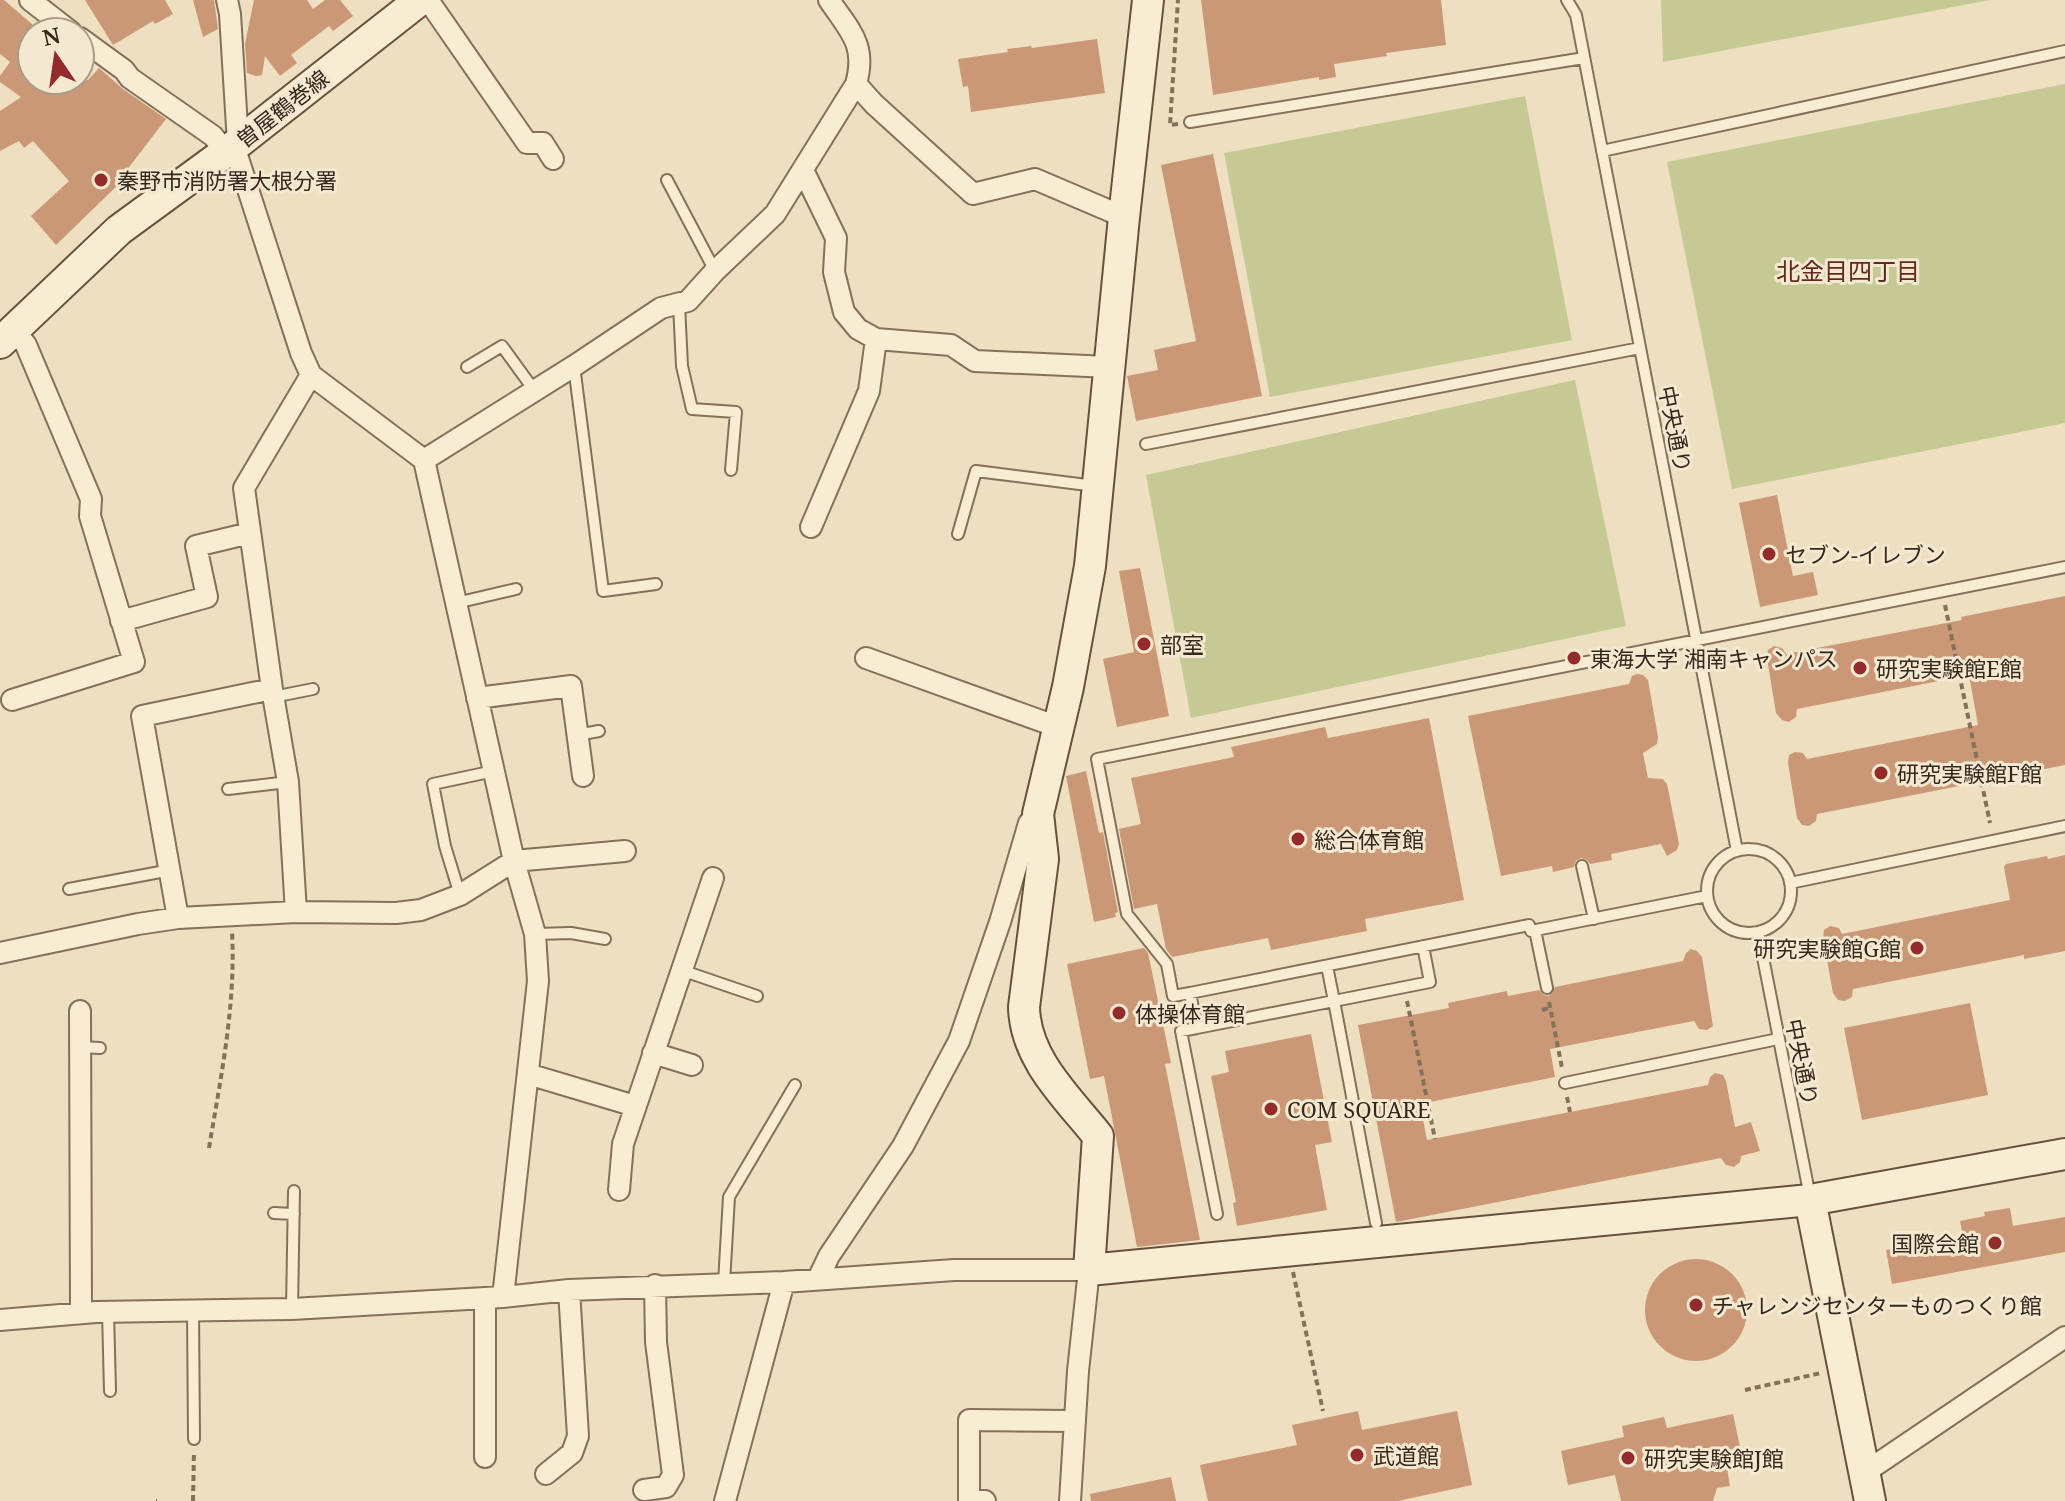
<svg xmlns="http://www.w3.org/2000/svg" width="2065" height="1501" font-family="'Noto Serif','Noto Sans JP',serif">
<rect width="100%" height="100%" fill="#eddfc0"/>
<path fill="#c5ca95" d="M1661,0H1990L1663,62Z
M2065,84V423L1732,489L1667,162Z
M1525,96L1572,340L1270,397L1224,153Z
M1575,380L1626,626L1191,718L1146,475Z"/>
<path fill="#ca9877" d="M0,0H4L32,24V80H88L99,68L123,89L166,119L120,179L122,181L56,245L31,216L69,181L33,141L24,148L19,141L0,151V111L21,97L0,82V76L10,62L0,54Z
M85,0H165L173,14L155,24L153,21L113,45Z
M193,0H214L218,29L203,37Z
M254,0H307L313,9L325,0H340L353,16L333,31L329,26L291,55L297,63L280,76L265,56L262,75L256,76L247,73L245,44Z
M1201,0H1441L1446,45L1386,53L1387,56L1334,64L1336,77L1319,80V77L1213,95Z
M1097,39L1105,93L971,112L968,86L963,87L958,59L1008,52L1007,49L1031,46L1032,48Z
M1213,154L1262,396L1136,421L1127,376L1158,370L1154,350L1196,341L1161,165Z
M1777,495L1793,576L1813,572L1818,595L1760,607L1739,503Z
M1140,568L1169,716L1117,727L1103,659L1134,652L1119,571Z
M2065,596V765L1817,814L1816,821L1809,826L1802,825L1797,818L1788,763L1789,755L1795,752L1803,753L1807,759L1978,725L1969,675L1797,709L1796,717L1789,722L1782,720L1776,713L1767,658L1768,650L1774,646L1782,648L1786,654L1962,620L1961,617Z
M1637,674L1643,675L1648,680L1658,737L1657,744L1643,753L1648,778L1663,779L1667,784L1679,844L1677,850L1667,856L1661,844L1611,854L1612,860L1590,864L1587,860L1581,858L1576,861L1574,867L1553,872L1552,866L1501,876L1468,716L1629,684L1632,676Z
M1429,718L1464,900L1365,919L1367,931L1271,950L1268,938L1172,957L1166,949L1157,904L1134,909L1119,829L1141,824L1131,778L1234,757L1231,747L1325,727L1328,738Z
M1086,771L1099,833L1103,832L1118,912L1115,913L1116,917L1094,922L1066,776Z
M2065,855V951L2024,959V955L1853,989L1852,997L1845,1001L1838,1000L1833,993L1823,938L1824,930L1830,926L1839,928L1842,934L2010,900L2004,867L2006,864L2047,856L2048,859Z
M1144,948L1148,953L1171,1063L1165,1064L1200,1240L1137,1247L1104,1076L1090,1079L1067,964Z
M1691,949L1697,951L1702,957L1713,1026L1707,1030L1699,1029L1694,1021L1550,1049L1555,1077L1420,1104L1427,1140L1708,1085L1710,1077L1715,1073L1723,1075L1726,1081L1735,1127L1751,1122L1760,1151L1741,1156L1740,1162L1734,1167L1726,1165L1721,1158L1396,1222L1358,1025L1449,1008L1448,1003L1507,991L1508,996L1539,990L1544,995L1549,996L1555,987L1683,961L1686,953Z
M1970,1003L1988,1095L1862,1120L1844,1028Z
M1311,1034L1332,1142L1315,1145L1327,1210L1237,1226L1233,1203L1236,1202L1211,1076L1229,1072L1225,1051Z
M2010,1208L2013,1226L2065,1217V1252L1892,1284L1886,1250L1963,1236L1960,1221L1985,1216L1984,1212Z
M1645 1310a51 51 0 1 1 102 0a51 51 0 1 1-102 0Z
M1358,1411L1362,1430L1457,1411L1472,1485L1398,1501H1208L1200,1465L1297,1445L1292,1425Z
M1733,1414L1740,1447L1724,1451L1730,1486L1717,1488L1713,1501H1621L1615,1475L1568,1485L1561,1451L1624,1437L1622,1426L1664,1417L1667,1428Z
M1171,1477L1176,1501H1091L1090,1494Z"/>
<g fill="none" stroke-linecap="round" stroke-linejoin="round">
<defs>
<path id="lane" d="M1567,0L1576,15L1737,851
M1190,122L1584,58
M1602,151L2065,51
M667,180L715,271
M679,305L682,366L692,409L736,412L731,470
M574,366L603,591L656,584
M467,367L502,346L534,390
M1146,444L1640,348
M958,534L976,471L1095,486
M456,603L516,589
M273,697L313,689
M577,735L599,731
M228,789L288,782
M1707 891a42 42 0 1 1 84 0a42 42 0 1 1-84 0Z
M1582,866L1594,919
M1790,883L2065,826
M69,889L171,870
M460,895L445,846L433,784L494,771
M1535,930L1547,988
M1758,932L1810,1197
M535,934L571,933L605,939
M1327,966L1334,1001L1197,1028L1190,993L1529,925L1531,931L1707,896
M681,970L757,996
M1190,993L1173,996L1167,964L1127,914L1097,759L2065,567
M1197,1028L1181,1031L1217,1214
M80,1047L100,1048
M1565,1083L1778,1039
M274,1213L294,1214
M1376,1223L1334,1001L1430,982L1423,946
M724,1283L729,1197L795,1085
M292,1309L294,1191
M193,1310L194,1439
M108,1312L110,1391"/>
<path id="street" d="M30,0L71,32
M227,0L230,14L238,143
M428,0L527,143H543L553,159
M80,38L124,70L130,78L213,136L226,152
M856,84L874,104L973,194L1035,179L1124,217
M234,146L301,353L311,375L424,460L514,861L535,934L538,981L503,1297
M803,170L836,238L834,272L844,312L858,329L876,339L951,345L975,361L1109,367
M424,460L574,366L661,308L688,301L715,271L775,214L856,84C867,45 850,31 829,0
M811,527L869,391L876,339
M121,621L207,597L196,546L250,533
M866,658L1058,727
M477,698L571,686L583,776
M12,700L134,662L90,516L91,499L26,345L14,329
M296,912L288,782L272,689L244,488L311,375
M178,918L142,716L272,689
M0,953L138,924L178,918L296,912L396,913L421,910L460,895L514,861L625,851
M80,1011L81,1313
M653,1053L692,1065
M528,1074L635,1106
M619,1190L623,1144L713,878
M818,1279L829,1256L903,1146L959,1041L1000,922L1029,823L1038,814
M485,1298V1457
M0,1320L96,1312L292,1309L503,1297L569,1290L784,1282L954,1270H1089L1078,1371L1070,1501
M1864,1473L2065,1337
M546,1474L572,1453L578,1436L569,1290
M644,1490L666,1487L673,1475L656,1342L655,1285
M725,1501L784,1282
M985,1501L969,1500V1420L1075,1421"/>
<path id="secondary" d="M1148,0L1124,217L1090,566L1068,687L1038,814L1043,859L1024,1007C1025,1059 1067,1097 1098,1136L1089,1270L1810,1200L2065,1154
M0,343L119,230L238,143L420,0
M1810,1200L1870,1501"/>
</defs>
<use href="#lane" stroke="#857059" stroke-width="14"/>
<use href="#street" stroke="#857059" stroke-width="24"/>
<use href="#secondary" stroke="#67513c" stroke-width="34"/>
<path stroke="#857059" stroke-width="4" stroke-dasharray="6 4" stroke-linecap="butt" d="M1178,124L1170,125L1178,0
M1945,605L1990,823
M1407,1001L1435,1139
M1549,1002L1562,1068
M1542,1010L1550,1008
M1567,1097L1570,1112
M209,1148C221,1076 236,1004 232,932
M1293,1272L1323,1411
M1745,1390L1821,1373
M156,1501H157
M193,1501L194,1451"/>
<use href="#lane" stroke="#f8ecd3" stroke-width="10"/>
<use href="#street" stroke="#f8ecd3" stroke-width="20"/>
<use href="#secondary" stroke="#f8ecd3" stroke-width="30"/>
</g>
<g fill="#932a2c" stroke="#f4e9d0" stroke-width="3">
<circle cx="101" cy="180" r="8"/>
<circle cx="1769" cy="554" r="8"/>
<circle cx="1144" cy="644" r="8"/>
<circle cx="1574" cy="658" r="8"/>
<circle cx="1860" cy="668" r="8"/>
<circle cx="1881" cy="773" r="8"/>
<circle cx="1298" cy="839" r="8"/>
<circle cx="1917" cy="948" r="8"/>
<circle cx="1119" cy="1013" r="8"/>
<circle cx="1271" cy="1109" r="8"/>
<circle cx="1995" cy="1243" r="8"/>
<circle cx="1696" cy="1305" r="8"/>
<circle cx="1357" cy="1455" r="8"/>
<circle cx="1628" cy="1458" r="8"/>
</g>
<g text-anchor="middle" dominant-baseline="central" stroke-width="6" stroke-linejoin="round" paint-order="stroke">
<g font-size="22" fill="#35281d" stroke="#f4e9d0">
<text transform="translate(282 108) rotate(-38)">曽屋鶴巻線</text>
<text transform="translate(1676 429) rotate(79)">中央通り</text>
<text transform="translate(1803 1062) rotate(79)">中央通り</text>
</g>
<g font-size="22" fill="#35281d" stroke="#f4e9d0" text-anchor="start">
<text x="117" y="180">秦野市消防署大根分署</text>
<text x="1785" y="554">セブン-イレブン</text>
<text x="1160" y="644">部室</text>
<text x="1590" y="658">東海大学 湘南キャンパス</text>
<text x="1876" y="668">研究実験館E館</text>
<text x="1897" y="773">研究実験館F館</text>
<text x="1314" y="839">総合体育館</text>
<text x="1901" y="948" text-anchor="end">研究実験館G館</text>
<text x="1135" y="1013">体操体育館</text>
<text x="1287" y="1109">COM SQUARE</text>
<text x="1979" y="1243" text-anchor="end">国際会館</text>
<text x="1712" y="1305">チャレンジセンターものつくり館</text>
<text x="1373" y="1455">武道館</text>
<text x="1644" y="1458">研究実験館J館</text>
</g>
<g font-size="24" fill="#612a1d" stroke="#f4e9d0">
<text x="1848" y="270">北金目四丁目</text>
</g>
</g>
<g transform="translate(56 56) rotate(347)"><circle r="38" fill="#f4e9d0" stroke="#a89c88" stroke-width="2"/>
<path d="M0-6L14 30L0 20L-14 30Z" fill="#932a2c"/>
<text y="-12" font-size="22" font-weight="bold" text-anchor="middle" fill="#35281d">N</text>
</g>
</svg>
